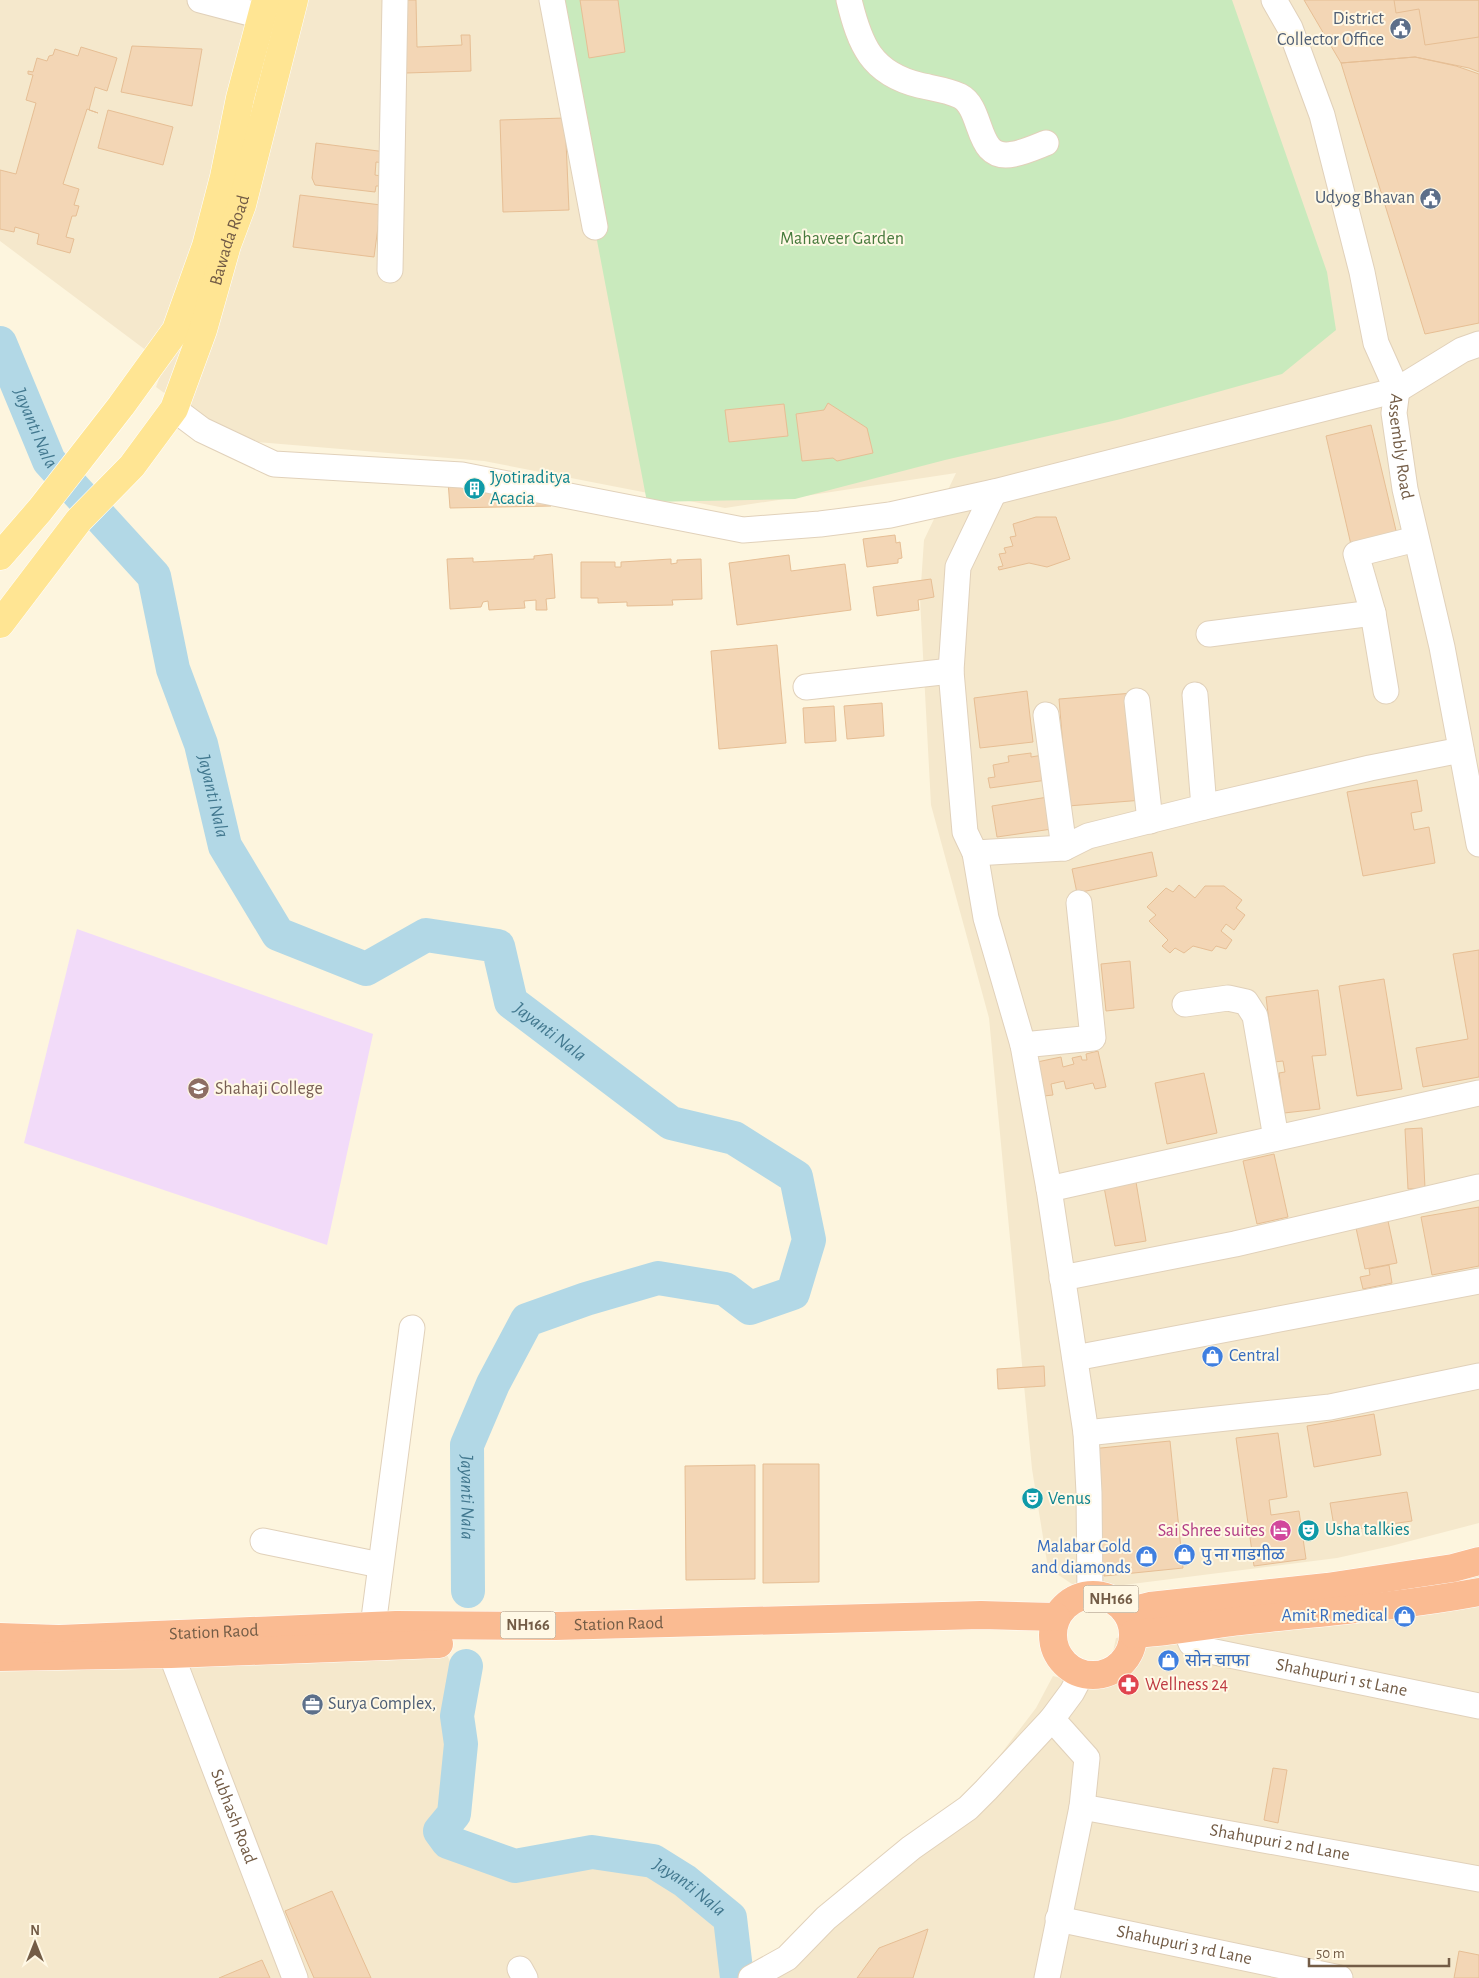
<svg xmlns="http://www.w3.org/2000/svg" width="1479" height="1978" font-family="'Alegreya Sans','Noto Sans Devanagari',sans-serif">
<rect width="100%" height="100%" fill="#fdf5de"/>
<path fill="#f5e8cc" d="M0,0H1479V1523L1391,1546L1337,1558L1100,1588H1078L1048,1568L1032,1469L989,1018L931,805L920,599L924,540L956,473L725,508L484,461L257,442L185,408L156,387L176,333L155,357L0,241Z
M1479,1573V1978H763L943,1830L1036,1708L1053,1676L1069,1680L1094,1674L1106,1664L1113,1652L1116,1638L1401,1595Z
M440,1640L463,1689L458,1712L459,1763L454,1814L441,1831L453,1844L515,1866L596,1852L653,1861L678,1877L730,1918L737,1978H0V1657Z"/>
<path fill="#f2dbf9" d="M77,929L373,1034L327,1245L24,1143Z"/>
<path fill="#c9eabd" d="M551,0H1232L1327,272L1336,330L1282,374L1121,419L945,460L795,499L647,502Z"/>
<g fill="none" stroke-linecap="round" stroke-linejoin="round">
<g stroke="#b2d8e6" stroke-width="34">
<path id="s1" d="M0,343L49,461L154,576L173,669L201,744L225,846L278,934L366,969L426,935L498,946L511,1002L671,1123L734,1138L796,1177L809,1240L793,1293L750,1308L725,1289L658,1278L586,1299L527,1320L493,1384L467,1445L468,1591"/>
<path id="s2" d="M466,1666L457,1716L461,1744L454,1814L440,1831L448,1842L515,1866L592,1852L653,1861L685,1881L730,1918L737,1978"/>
</g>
</g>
<path fill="#f3d6b5" stroke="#e6be94" d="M404,0H416L417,47L462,45L461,35H470L471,71L406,73Z
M580,0H618L625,52L589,58Z
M1304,0H1479V72L1469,68L1415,57L1341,63Z
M1394,0H1479V37L1425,45L1419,9L1396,13Z
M132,46L202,49L192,106L121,92Z
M81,47L117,58L107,91L95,87L89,110L98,113L87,109L63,184L79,189L74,205L79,206L76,216H72L66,237L74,239L70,253L37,244L39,234L15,227L14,232L0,229V170L16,174L36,103L26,100L33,75L28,74V71L33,72L37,58L47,61L49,56L53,55L55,49L78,56Z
M1415,57L1456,66L1479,74V323L1425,334L1341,63Z
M108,110L173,127L163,165L98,148Z
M565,118L569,210L503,212L500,120Z
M316,143L386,152L384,163L376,162L375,175L381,176L382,186H376L375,192L315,185L312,178Z
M300,195L381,205L374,257L293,247Z
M828,403L867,428L873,453L837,461L833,458L802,461L796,414L824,410Z
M784,404L788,436L729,442L725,410Z
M1371,425L1398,539L1352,549L1326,436Z
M448,481L550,495L551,506L450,508Z
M1036,517H1056L1070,559L1047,567L1029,563L999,570L998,567L1003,566L999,554L1006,553L1004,548L1013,546L1010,537L1016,536L1013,524Z
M895,535L896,543L900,542L902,558L898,559V563L867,567L863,539Z
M552,554L555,598L546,599L547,610H536V600L524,601L525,608L489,610L488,601L483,602L481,607L450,609L447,559L473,558V562L534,559V556Z
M789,555L791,571L845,564L851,610L737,625L729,563Z
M671,559V564L677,563V560L701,559L702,599L672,600L673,605L627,606V602L598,603V598H581V562H615V567H621V562Z
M931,579L934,597L918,600L919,610L877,616L873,587Z
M777,645L786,743L719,749L711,651Z
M1027,691L1033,742L980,748L974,698Z
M1133,693L1143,800L1068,806L1059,699Z
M882,703L884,736L847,739L844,706Z
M834,706L836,741L805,743L803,708Z
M1031,753V757L1043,755L1047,780L990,788L988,778L995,777L993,765L1009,762L1008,756Z
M1417,780L1422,811L1411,813L1414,830L1429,827L1435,863L1363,876L1347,792Z
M1048,797L1052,829L997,837L992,806Z
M1152,852L1157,876L1077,893L1072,869Z
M1179,885L1195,898L1205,886H1224L1242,900L1236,908L1245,915L1234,930L1226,924L1221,931L1232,940L1226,949L1216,946L1212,951L1193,946L1184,953L1175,948L1170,953L1162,946L1168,940L1149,921L1156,915L1147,907L1166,888L1173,892Z
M1479,950V1077L1423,1087L1416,1048L1468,1039L1453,954Z
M1130,961L1134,1008L1106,1011L1101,964Z
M1384,979L1402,1089L1357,1096L1339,986Z
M1318,990L1326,1055L1312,1056L1320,1109L1284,1113L1279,1073L1285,1072L1283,1061L1274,1062L1266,997Z
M1098,1051L1106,1087L1095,1089L1093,1083L1066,1089L1064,1081L1051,1084L1053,1095L1044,1096L1037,1062L1061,1057L1063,1067L1074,1064L1072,1058L1081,1056L1082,1060H1087L1086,1054Z
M1204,1073L1217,1133L1167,1144L1155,1083Z
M1422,1128L1425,1188L1408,1189L1405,1129Z
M1274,1154L1288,1217L1257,1224L1243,1161Z
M1136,1182L1146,1241L1115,1246L1104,1187Z
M1479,1207V1266L1432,1275L1421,1217Z
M1388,1221L1397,1263L1365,1269L1356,1228Z
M1389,1265L1392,1283L1363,1289L1360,1277L1370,1275L1369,1269Z
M1044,1366L1045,1386L998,1389L997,1369Z
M1374,1414L1381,1455L1314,1467L1307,1426Z
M1278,1433L1287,1497L1269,1500L1271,1515L1299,1511L1306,1559L1254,1566L1236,1438Z
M1170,1441L1183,1568L1104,1576L1091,1449Z
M763,1464H819V1582L763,1583Z
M755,1465V1579L686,1580L685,1466Z
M1407,1492L1412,1521L1335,1532L1330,1503Z
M1273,1768L1287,1770L1278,1823L1264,1820Z
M332,1891L371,1978H314L285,1911Z
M928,1929L913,1978H857L879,1948Z
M1459,1951L1479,1955V1978H1454Z
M262,1960L270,1978H219Z"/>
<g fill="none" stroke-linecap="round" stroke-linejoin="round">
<defs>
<g id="minor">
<path d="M200,0L261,16"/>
<path d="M552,0L595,227"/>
<path d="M849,0C860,45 871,73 919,85C931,88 948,90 960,96C985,109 974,163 1014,154C1025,152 1036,147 1046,143"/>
<path id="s3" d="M1274,0L1290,28L1322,115L1362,272L1376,343L1397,390L1394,413L1405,489L1442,647L1479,844"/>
<path d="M390,270L395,0"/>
<path d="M174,409L202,430L274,464L462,475L743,530L820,524L890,515L994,492L1397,390L1462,350L1479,344"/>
<path d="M994,492L958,567L951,671L965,832L975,853L1064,848L1088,836L1204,807L1370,768L1461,750"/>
<path d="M1209,634L1373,613"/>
<path d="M806,687L951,671"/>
<path d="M1386,691L1373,613L1356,554L1416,539"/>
<path d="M1195,695L1204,807"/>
<path d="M1137,701L1150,821"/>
<path d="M1046,715L1064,848"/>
<path d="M975,853L986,918L1023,1045"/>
<path d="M1185,1004L1228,998L1246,1002L1255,1016L1276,1138"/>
<path d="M1049,1189L1023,1045L1093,1038L1079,903"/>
<path d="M1062,1278L1235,1244L1479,1187"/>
<path d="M1075,1358L1479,1281"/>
<path d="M1086,1433L1330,1407L1479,1376"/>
<path d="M263,1541L380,1565"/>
<path d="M1090,1595L1089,1493L1086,1433L1049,1189L1479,1093"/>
<path d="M373,1626L412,1328"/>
<path id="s4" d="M1185,1628L1191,1643L1210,1651L1479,1706"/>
<path id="s5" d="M171,1654L295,1978"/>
<path id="s6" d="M1082,1807L1479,1879"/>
<path id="s7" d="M1058,1919L1340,1978"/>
<path d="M520,1969L525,1978"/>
<path d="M751,1978L787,1958L826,1918L911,1848L968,1808L986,1790L1052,1719L1072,1692L1082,1673"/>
<path d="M1047,1978L1082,1807L1087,1758L1052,1719"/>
</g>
<g id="major">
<path d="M0,556L40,510L121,406L176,330L206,246L224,177L240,98L266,0"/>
<path id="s8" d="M0,624L79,520L132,466L174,409L203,330L227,245L242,205L294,0"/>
</g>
<g id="highway">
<circle cx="1093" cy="1635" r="40"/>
<path d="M1126,1612L1150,1606L1327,1587L1453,1568L1479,1561"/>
<path d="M1133,1634C1172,1632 1210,1624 1249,1620C1326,1612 1403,1606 1479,1592"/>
<path id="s9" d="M0,1637L59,1639L396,1625L555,1626L981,1615L1056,1617"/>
<path d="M0,1657L171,1654L439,1644"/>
</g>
</defs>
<use href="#minor" stroke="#e1d1ba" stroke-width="27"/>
<use href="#major" stroke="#fff" stroke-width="29"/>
<use href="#highway" stroke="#fff" stroke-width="29"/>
<use href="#minor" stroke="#fff" stroke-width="25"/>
<use href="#major" stroke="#ffe593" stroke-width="28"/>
<use href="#highway" stroke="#fabb92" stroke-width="28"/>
</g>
<defs>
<symbol id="civic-disc" viewBox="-11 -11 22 22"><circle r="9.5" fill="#5c6f8a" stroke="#fff8e5"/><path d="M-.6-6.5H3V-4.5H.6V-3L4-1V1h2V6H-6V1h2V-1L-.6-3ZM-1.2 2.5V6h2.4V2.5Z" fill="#fff"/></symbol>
<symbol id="building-disc" viewBox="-11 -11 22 22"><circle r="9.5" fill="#0f9aa8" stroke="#fff8e5"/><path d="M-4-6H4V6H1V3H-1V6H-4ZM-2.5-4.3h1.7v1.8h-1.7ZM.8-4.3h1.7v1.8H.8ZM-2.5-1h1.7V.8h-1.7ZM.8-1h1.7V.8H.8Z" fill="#fff"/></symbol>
<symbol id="university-disc" viewBox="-11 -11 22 22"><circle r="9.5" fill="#8d6e63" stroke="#fff8e5"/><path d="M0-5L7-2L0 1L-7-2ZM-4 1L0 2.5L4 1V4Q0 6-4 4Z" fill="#fff"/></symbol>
<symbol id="shop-disc" viewBox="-11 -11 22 22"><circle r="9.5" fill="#3f7fe0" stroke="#fff8e5"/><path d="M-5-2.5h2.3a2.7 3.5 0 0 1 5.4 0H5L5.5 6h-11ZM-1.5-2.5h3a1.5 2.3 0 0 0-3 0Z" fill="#fff"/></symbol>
<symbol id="theatre-disc" viewBox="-11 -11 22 22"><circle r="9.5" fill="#0f9aa8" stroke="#fff8e5"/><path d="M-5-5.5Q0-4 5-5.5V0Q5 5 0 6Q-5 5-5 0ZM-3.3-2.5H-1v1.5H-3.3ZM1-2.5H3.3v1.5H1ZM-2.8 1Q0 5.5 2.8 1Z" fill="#fff"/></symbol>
<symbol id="hotel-disc" viewBox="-11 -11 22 22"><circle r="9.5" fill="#d1479c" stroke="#fff8e5"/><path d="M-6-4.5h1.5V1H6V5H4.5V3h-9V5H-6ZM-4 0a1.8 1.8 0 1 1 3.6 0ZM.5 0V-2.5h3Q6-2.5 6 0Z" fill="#fff"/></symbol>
<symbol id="pharmacy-disc" viewBox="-11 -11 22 22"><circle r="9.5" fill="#e0444e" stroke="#fff8e5"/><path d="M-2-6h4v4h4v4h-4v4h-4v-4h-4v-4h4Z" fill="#fff"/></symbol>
<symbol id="office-disc" viewBox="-11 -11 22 22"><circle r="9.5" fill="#5c6f8a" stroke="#fff8e5"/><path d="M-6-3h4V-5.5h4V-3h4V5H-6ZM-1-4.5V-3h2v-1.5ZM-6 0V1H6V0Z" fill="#fff"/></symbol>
</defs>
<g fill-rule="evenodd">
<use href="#civic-disc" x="1388" y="16" width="25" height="25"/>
<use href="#civic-disc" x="1418" y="186" width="25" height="25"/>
<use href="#building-disc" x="462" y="476" width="25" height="25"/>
<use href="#university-disc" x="186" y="1076" width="25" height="25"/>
<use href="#shop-disc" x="1200" y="1344" width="25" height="25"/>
<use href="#theatre-disc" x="1020" y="1486" width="25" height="25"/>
<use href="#theatre-disc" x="1296" y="1518" width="25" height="25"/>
<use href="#hotel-disc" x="1268" y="1518" width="25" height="25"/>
<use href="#shop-disc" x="1172" y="1542" width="25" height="25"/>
<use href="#shop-disc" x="1134" y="1544" width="25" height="25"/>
<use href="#shop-disc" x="1392" y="1604" width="25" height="25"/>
<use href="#shop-disc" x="1156" y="1648" width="25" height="25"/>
<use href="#pharmacy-disc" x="1116" y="1672" width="25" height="25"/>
<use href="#office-disc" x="300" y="1692" width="25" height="25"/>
</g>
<g text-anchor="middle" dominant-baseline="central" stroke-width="4" stroke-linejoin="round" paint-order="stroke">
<g fill="#fff8e5" stroke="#9d8b76" stroke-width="1">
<rect x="1083.5" y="1585.5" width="55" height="27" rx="4"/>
<rect x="500.5" y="1611.5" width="55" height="27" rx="4"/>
</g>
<g font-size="16" font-weight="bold" fill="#735c46">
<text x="1111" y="1599">NH166</text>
<text x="528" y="1625">NH166</text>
</g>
<g font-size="18" fill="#4e5e75" stroke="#fff8e5" text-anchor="end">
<text x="1384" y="19">District<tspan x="1384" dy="21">Collector Office</tspan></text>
<text x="1415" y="198">Udyog Bhavan</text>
<text x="328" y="1704" text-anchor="start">Surya Complex,</text>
</g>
<g font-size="18" fill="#477a3d" stroke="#fff8e5">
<text x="842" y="239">Mahaveer Garden</text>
</g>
<g font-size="18" fill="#735c46" stroke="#fff8e5">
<text stroke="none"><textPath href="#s8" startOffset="455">Bawada Road</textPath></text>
<text stroke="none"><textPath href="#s3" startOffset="468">Assembly Road</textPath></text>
<text stroke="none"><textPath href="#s9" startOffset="619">Station Raod</textPath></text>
<text stroke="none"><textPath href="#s9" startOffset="214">Station Raod</textPath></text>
<text stroke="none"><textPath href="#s4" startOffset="171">Shahupuri 1 st Lane</textPath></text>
<text stroke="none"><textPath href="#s5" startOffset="174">Subhash Road</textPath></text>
<text stroke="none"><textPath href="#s6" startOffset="201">Shahupuri 2 nd Lane</textPath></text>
<text stroke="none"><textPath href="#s7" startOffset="129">Shahupuri 3 rd Lane</textPath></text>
</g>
<g font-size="18" fill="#0d838f" stroke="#fff8e5" text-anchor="start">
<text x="490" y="478">Jyotiraditya<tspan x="490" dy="21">Acacia</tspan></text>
<text x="1048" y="1499">Venus</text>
<text x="1325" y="1530">Usha talkies</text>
</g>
<g font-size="18" fill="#785e54" stroke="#fff8e5" text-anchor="start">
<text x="215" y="1089">Shahaji College</text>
</g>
<g font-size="18" fill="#366cbe" stroke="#fff8e5" text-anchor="start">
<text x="1229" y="1356">Central</text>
<text x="1131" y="1547" text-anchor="end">Malabar Gold<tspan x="1131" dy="21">and diamonds</tspan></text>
<text x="1201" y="1555">पु ना गाडगीळ</text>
<text x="1388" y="1616" text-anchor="end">Amit R medical</text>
<text x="1185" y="1661">सोन चाफा</text>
</g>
<g font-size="18" fill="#b23c85" stroke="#fff8e5" text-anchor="end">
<text x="1265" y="1531">Sai Shree suites</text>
</g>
<g font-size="18" fill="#be3a42" stroke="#fff8e5" text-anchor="start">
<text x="1145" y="1685">Wellness 24</text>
</g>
<g font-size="19" font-style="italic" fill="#42788f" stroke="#fff8e5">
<text stroke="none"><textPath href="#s1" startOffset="92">Jayanti Nala</textPath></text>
<text stroke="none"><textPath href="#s1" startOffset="512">Jayanti Nala</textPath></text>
<text stroke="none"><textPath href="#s1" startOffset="1009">Jayanti Nala</textPath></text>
<text stroke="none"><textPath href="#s1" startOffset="1892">Jayanti Nala</textPath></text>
<text stroke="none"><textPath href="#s2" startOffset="441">Jayanti Nala</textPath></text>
</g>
</g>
<g transform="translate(35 1943)" stroke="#fff8e5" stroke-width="4" paint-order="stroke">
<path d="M0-4L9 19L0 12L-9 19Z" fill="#735c46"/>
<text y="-8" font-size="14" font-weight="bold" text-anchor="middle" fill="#735c46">N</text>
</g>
<path d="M1309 1958v8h140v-8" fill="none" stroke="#735c46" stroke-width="2.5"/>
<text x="1316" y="1958" font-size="15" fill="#735c46" stroke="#fff8e5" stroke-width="4" paint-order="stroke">50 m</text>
</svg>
